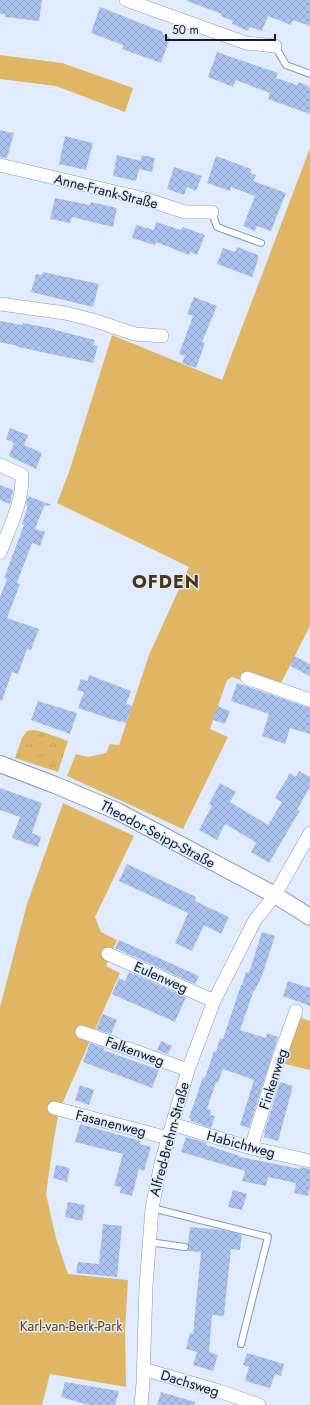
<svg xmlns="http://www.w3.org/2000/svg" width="310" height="1405" font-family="Jost,sans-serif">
<defs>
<pattern id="grass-tufts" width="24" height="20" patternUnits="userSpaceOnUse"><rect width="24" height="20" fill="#e0b564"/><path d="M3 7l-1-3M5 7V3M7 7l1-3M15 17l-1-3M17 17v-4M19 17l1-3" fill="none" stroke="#bf9b57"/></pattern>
<pattern id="building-cross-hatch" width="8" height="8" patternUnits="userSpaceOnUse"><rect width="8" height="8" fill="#aac2ed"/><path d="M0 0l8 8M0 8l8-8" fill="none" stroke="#91a6cb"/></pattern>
</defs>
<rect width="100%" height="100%" fill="#e1ebfe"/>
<path fill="url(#grass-tufts)" d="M34,730L43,732L68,741L58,772L15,758L22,738L27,731Z"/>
<path fill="#e0b564" d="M0,55L62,63L133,88L125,112L56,86L0,79Z
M310,148V626L280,685L246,682L232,677L227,680L210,729L228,737L183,829L67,776L76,754L88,757L106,753L110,744L119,745L149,655L189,567L57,503L69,472L112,335L222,380Z
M63,803L134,836L95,917L101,932L117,940L106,966L120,973L59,1111L53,1144L46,1194L56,1238L68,1274L128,1280L125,1328L126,1387L50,1374L42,1405H0V1007L27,904Z
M297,1016L310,1021V1070L281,1063Z"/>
<path fill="url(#building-cross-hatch)" d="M0,0H42L39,21L5,17V14H0Z
M187,0H310V26L293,20L291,25L268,16L262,31L250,27L248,31L232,24L233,21L221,16L222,14L187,1Z
M100,7L163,32L162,34L170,38L161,63L122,49L123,45L91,33Z
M217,52L278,73L276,78L297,85L299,82L310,87V114L268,99L270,93L236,80L233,87L208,77Z
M0,130L14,133L7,158L0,157Z
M65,136L93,143L86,170L59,164Z
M117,155L141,161L136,181L113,176Z
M142,155L155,158L152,172L139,169Z
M216,156L251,169L250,173L256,175L253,181L286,193L271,231L257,226L255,231L243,226L255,196L231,187L230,191L207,183Z
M174,167L202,176L196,191L187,187L184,195L167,189Z
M55,198L90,205L91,202L117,208L113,227L72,217L70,223L50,219Z
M156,222L181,230L183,227L205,235L197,255L190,252L189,255L156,242L155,245L132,238L136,225L154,230Z
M237,247L258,255V260L252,277L217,264L223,248L235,252Z
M43,272L99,284L93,307L31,292L36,274L42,275Z
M194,297L217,306L202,342L205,343L196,368L182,363L185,356L179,354L193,316L187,314Z
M0,321L22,325L23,323L55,329V330L95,340L93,345L98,346L93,363L18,347V346L0,342Z
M10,428L28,435L24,445L42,453L36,469L9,456L14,443L6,439Z
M0,485L13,490L10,504L0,500Z
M28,496L52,505L44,506L35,529L45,532L40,546L32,543L17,583L20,584L7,618L39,629L31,650L27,649L18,674L12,672L2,701L0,700V597L7,579L4,578L24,525L22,524L28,506H26Z
M294,656L310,664V676L290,666Z
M89,675L131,691L126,704L132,706L126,723L121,721L120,722L78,708L84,692L77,690L81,679L88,681Z
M237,683L310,708V734L290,728L285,744L262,736L269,714L231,701Z
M38,701L77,713L70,734L31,720Z
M217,706L230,711L225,724L213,720Z
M299,771L310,777V787L297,810L300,811L296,817L269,863L251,852L256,843L252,840L225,824L217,840L199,830L212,806L209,804L220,783L236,792L230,802L268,825L282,802L275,798L283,785L290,773L296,777Z
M0,788L42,803L32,833L41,837L38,847L12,838L20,817L0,810Z
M127,864L196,897L195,901L229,917L221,934L204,925L192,951L175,943L188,913L119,881Z
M262,932L275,936L262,976L255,990H254L240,1030L266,1038L267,1033L278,1037L249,1128L240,1125L254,1080L223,1069L218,1083L216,1082L207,1109L211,1110L210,1115L215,1116L211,1128L191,1121V1119L189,1118L203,1077L205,1078L214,1051L216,1052L220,1038L223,1039L241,985H242L246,972L249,973Z
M119,940L199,976L195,984L115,948Z
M129,972L186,997L175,1022L112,994L119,978L125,981Z
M288,981L310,988V1006L283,996Z
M103,1014L117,1020L111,1034L96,1029Z
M161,1041L172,1046L168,1054L157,1050Z
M90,1043L104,1048L103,1050L159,1070L152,1088L83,1062Z
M280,1082L293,1086L278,1141L264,1137L265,1133H264Z
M80,1085L94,1090L89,1105L75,1100Z
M80,1124L141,1141L140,1144L151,1147L144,1171L139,1169L132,1196L120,1193L121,1187L114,1186L123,1154L75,1142Z
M186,1137L207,1143L206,1145L240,1156V1157L300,1169V1167L310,1169V1186L308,1196L294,1193L296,1183L268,1177L266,1186L242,1181L245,1171L181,1152Z
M56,1165L70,1168L67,1182L53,1178Z
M233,1190L247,1194L242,1210L228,1207Z
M68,1202L85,1205L82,1221L65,1217Z
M103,1224L122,1226L117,1277L76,1273L78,1262L99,1264Z
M190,1227L223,1230L242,1235L240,1250L231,1249L224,1316L212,1315L209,1352L218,1355L213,1371L193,1365L197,1352L186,1349L190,1333L193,1334L201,1252L187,1251L189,1247L188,1244Z
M247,1353L284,1364L281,1376L275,1374L270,1388L245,1381L249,1367L243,1365Z
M65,1382L119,1391L115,1405H89L61,1397Z
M161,1392L195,1402V1405H157Z"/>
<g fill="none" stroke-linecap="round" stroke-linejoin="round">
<defs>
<path id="service" d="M275,46L286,65L310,74
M212,212L217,227L261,243
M152,1208L268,1237L241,1344
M149,1242L185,1247"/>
<path id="minor" d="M126,0L246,43L275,46
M0,165L145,199L185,212H212
M0,304L65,313L93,320L135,334L162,336
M0,465L22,475C23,503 9,528 0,553
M247,678L310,700
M108,954L214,1001
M82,1032L188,1070
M54,1108L168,1138
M172,1124L251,1148L310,1161
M251,1148L277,1064L296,1011
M143,1369L219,1391L259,1405
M141,1405L143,1383L146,1286L152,1208L161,1163L188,1070L214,1001L255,920L275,895L310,833"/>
<path id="tertiary" d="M0,764L55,785L117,811L275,895L310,917"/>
</defs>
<use href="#service" stroke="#8097c0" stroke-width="8"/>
<use href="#minor" stroke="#8097c0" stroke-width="14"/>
<use href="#tertiary" stroke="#8097c0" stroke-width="18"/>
<use href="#service" stroke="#fff" stroke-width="6"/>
<use href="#minor" stroke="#fff" stroke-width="13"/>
<use href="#tertiary" stroke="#fff" stroke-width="16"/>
</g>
<g text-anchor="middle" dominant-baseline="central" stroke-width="3" stroke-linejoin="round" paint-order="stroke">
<g font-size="14" fill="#121b2a" stroke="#e1ebfe">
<text transform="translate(106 191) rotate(14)">Anne-Frank-Straße</text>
<text transform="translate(158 834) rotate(28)">Theodor-Seipp-Straße</text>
<text transform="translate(161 977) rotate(24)">Eulenweg</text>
<text transform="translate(135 1051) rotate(20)">Falkenweg</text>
<text transform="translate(273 1079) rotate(-72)">Finkenweg</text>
<text transform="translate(111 1123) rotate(14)">Fasanenweg</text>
<text transform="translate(169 1139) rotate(-75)">Alfred-Brehm-Straße</text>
<text transform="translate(241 1144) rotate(15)">Habichtweg</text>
<text transform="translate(190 1383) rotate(17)">Dachsweg</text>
</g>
<g font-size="14" fill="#5f450b" stroke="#e1ebfe">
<text x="71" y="1326">Karl-van-Berk-Park</text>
</g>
<g font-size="18" font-weight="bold" letter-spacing="1" fill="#49360f" stroke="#e1ebfe">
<text x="166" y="582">OFDEN</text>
</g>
</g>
<path d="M166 34v6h109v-6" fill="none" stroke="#121b2a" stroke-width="2"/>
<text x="172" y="34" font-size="12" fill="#121b2a" stroke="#e1ebfe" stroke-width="3" paint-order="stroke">50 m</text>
</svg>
